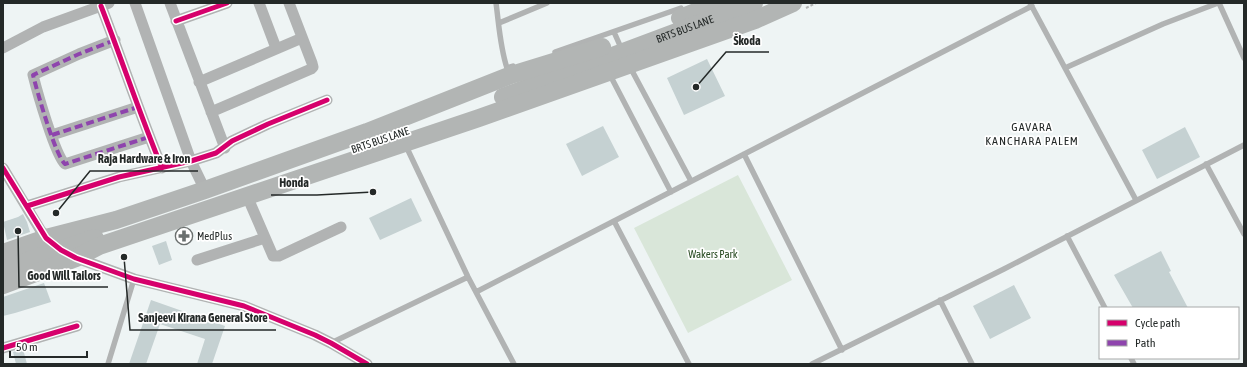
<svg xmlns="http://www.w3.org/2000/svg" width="1247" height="367" font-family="'Asap Condensed',sans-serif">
<rect width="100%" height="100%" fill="#eef4f4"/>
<path fill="#d9e6d9" d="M738,175L792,280L688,333L634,228Z"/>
<path fill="#c5d1d2" d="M707,59L725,96L684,115L667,78Z
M603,126L619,157L582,176L566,144Z
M1185,127L1200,157L1157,179L1142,150Z
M411,198L422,221L380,240L369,218Z
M23,214L27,222L30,232L7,240L3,222L18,217Z
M166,241L172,260L159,265L152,246Z
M1161,251L1171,271L1169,272L1188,308H1133L1114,275Z
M44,283L51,302L15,313L3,316V297Z
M1014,285L1031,318L990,339L973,306Z
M151,300L225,326L212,364H197L205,339L160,324L146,364H129Z
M23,349L27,364H16L13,352Z"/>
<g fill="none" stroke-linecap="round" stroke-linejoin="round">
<path stroke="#b1b3b3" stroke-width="2" stroke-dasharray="3 2" stroke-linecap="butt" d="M806,8L816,3"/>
<path stroke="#b1b3b3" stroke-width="5.5" d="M496,3C499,25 500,47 507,68L513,66
M1030,3L1136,200
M1219,3L1244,58
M499,23L547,3
M614,32L622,50
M555,52L681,8
M630,67L691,181
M1065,68L1163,24L1218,3
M610,75L671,192
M406,146L468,277L514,364
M744,154L842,350
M1206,164L1244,234
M614,221L689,364
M1067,236L1105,308
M476,292L1032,6
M940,300L972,364
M331,343L468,277
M1131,358L1134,364
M108,364L134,279
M812,364L1004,269L1244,145"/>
<path stroke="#b1b3b3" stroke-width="11" d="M135,3L191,161L205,190
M170,3L225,148
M259,3L276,48
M101,6C122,60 140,115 162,168
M176,21L227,3
M115,40L79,54L33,75C37,91 55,155 65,164L149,137
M3,48L43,27L109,3
M199,82L302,38
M211,112L311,69L313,67L312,63L289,3
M52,135L138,107
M3,168L41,231L50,241
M247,196L273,256H279L341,227
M27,206L119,177L191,161L216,153L232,141L268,124L327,100
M74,257L134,279L244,306L315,335L331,343L367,364
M197,260L265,238
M3,348L77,326"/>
<g stroke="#b2b5b4" stroke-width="18">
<path d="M680,18L718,3"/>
<path id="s1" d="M503,97L754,3"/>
<path d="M3,253L46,238L116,220L205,190L367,132L511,75L602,47"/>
<path d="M3,269L95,238"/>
<path d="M3,285L76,258L99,246L479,118L755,20L793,3"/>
</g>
<path stroke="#8e44ad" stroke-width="4" stroke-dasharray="8 4" stroke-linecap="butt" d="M115,40L79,54L33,75C37,91 55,155 65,164L149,137
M52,135L138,107"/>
<defs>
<path id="cycleway" d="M101,6C122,60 140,115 162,168
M176,21L227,3
M3,168L46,238L61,250L76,258L134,279L244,306L315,335L331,343L367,364
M27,206L119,177L191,161L216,153L232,141L268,124L327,100
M3,348L77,326"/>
</defs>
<use href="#cycleway" stroke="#fff" stroke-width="8"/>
<use href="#cycleway" stroke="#d6006c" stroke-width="5"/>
</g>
<defs>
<symbol id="pharmacy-ring" viewBox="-11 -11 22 22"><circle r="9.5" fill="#fff" stroke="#6b706f" stroke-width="1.5"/><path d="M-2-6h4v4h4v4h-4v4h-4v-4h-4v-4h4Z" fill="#6b706f"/></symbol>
</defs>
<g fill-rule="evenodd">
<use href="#pharmacy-ring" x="174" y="226" width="20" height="20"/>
</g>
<g text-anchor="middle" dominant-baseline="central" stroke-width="3.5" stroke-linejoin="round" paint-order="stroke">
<g font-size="11" fill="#242928" stroke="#fff">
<text stroke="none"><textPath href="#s1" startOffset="194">BRTS BUS LANE</textPath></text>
<text transform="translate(380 140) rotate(-19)">BRTS BUS LANE</text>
</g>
<g font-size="11" fill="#242928" stroke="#fff" text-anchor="start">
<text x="197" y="236">MedPlus</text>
</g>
<g font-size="11" fill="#26491f" stroke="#fff">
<text x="713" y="254">Wakers Park</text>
</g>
<g font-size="12" letter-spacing="1" fill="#242928" stroke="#fff">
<text x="1032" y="127">GAVARA<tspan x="1032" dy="14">KANCHARA PALEM</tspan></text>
</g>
</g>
<path fill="none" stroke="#242928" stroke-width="1.5" d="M696 87L726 52H769M56 213L90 171H198M373 192L317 195H271M18 231L19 287H108M124 257L130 330H276"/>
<g fill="#242928" stroke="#fff" stroke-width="1.5">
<circle cx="696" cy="87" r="4"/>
<circle cx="56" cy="213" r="4"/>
<circle cx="373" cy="192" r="4"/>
<circle cx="18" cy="231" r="4"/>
<circle cx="124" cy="257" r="4"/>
</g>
<g font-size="12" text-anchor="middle" font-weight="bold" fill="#242928" stroke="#fff" stroke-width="3.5" stroke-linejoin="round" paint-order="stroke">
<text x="747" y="45">Škoda</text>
<text x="144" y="163">Raja Hardware &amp; Iron</text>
<text x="294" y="187">Honda</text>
<text x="64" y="280">Good Will Tailors</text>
<text x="203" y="322">Sanjeevi Kirana General Store</text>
</g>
<rect width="1247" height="367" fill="none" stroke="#242928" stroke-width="8"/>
<rect x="1099" y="307" width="140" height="52" fill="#ffffff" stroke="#a7a9a9"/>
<rect x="1107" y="320" width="20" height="6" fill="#d6006c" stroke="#a7a9a9"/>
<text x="1135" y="327" font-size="12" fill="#242928">Cycle path</text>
<rect x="1107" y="340" width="20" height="6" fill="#8e44ad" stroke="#a7a9a9"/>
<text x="1135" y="347" font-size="12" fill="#242928">Path</text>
<path d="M10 351v6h77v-6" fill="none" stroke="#242928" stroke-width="2"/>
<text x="16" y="351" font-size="12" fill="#242928" stroke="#ffffff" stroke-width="3" paint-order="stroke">50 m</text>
</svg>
